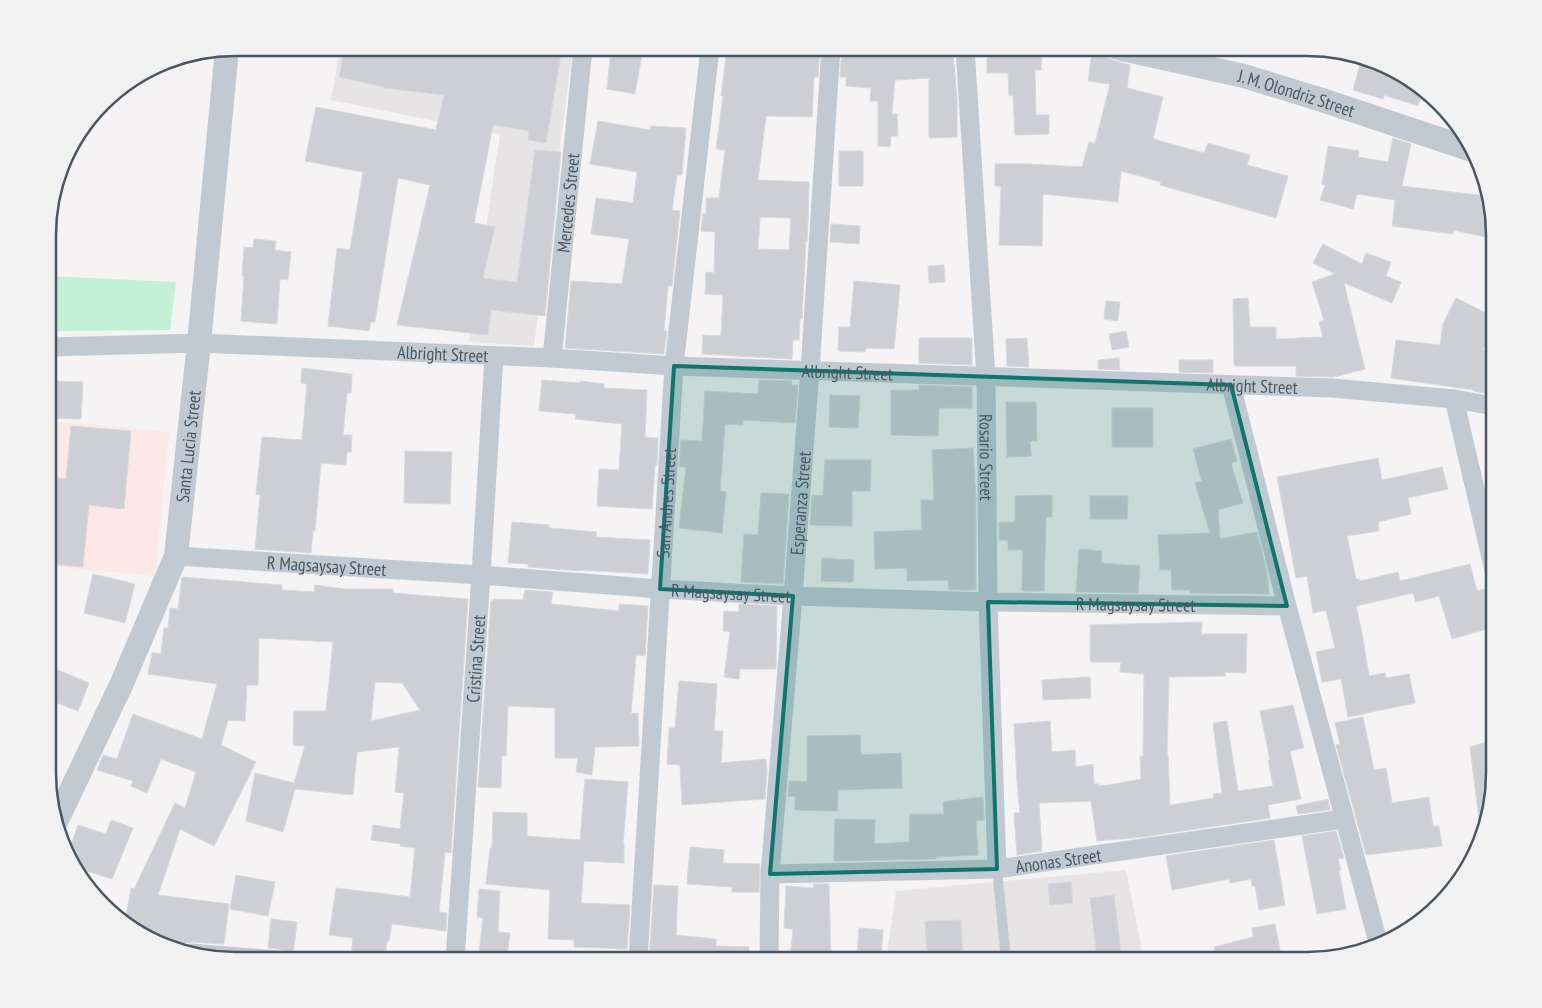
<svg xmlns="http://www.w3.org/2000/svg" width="1542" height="1008" font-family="'PT Sans Narrow',sans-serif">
<rect width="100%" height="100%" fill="#f5f3f3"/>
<path fill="#e6e4e5" d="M340,48H573L534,346L469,342L500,134L331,100Z
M1126,870L1144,960H886L896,891Z"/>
<path fill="#fce8e6" d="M49,421L169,432L155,576L49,566Z"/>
<path fill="#c3f1d5" d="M49,276L176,282L170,330L49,331Z"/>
<path fill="#cdcfd5" stroke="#d7d9de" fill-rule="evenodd" d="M345,48H428L502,56L504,48H562L546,143L528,140L529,131L493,125L474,223L495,227L483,278L517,282L535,150L561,152L545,316L491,310L488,335L397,325L430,185L398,178L375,322H371L369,331L328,326L337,248L350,250L363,172L305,161L316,107L436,130L444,95L384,88V87L339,77Z
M611,48H643L635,94L607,89Z
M727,48L792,53V48H820L818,77H814L812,117L766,116L758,180L809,182L808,222L807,241H806L802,319H800L799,340H793L792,359L702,354L703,335L721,336L723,295L705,294L706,272L714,273L715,232L701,231L703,213L706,214V198H719L725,150L716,149L723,96H721ZM760,217L791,218L789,250L758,249Z
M842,48H897V56L953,53L957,99V137L929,138V78L895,80L892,114H897L898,136H891L890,147L878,146V101H870L871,88L846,86V77H840Z
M987,48H1042L1041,70H1035L1036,115H1049V134L1015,135L1013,95L1009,96L1008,73H987Z
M1092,52L1106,54L1109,58L1115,61L1130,65L1127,88L1163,97L1153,139L1204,153L1208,143L1250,155L1247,165L1288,176L1276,218L1160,185L1161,182L1121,171L1118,202L1043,194L1042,246L999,245L1001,186H995V164H1028L1082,167L1089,142L1095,143L1110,84L1088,81Z
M1362,57H1367L1411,79L1423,91L1418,106L1384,95L1383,99L1353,90Z
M598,121L650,130L651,126L686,128L682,175H677L672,210L680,211L672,286H668L664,331H667L664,354L565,348L571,281L622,284L629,239L591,234L596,198L633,203L637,172L590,164Z
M1393,138L1411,144L1402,186L1486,196L1494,223V239L1454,230L1453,234L1392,226L1395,200L1357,194L1353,209L1320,200L1325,185L1322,184L1328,146L1359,151L1358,157L1388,162Z
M839,151H863V186H839Z
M831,224L860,226L859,244L830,242Z
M254,239L276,241L275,250L291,252L288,280L280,279L277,324L241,321L244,276H242L244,247L253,248Z
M1323,244L1362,264L1366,253L1391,262L1386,276L1401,282L1392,303L1344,283L1365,369L1334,377L1296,376V366H1234L1233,299L1248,298L1250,327H1276V339L1323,337L1319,322L1324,320L1312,282L1335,274L1313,263Z
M944,265L945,282L929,283L928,266Z
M854,281L900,285L894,349L866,348L865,352L838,351L839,327H850Z
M1456,298L1494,317V327L1483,350L1494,351V395L1474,391V390L1391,378L1396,340L1440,345L1443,324Z
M1106,301L1120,302L1118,321L1104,319Z
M1126,331L1129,347L1112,350L1109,334Z
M919,338H972V365L919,363Z
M1027,338L1029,367L1007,366L1006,339Z
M1119,358L1120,370L1098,369V360Z
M1179,360H1213V373L1179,372Z
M302,368L352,374L351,393H347L343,435H352L351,452H347L346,465L321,463L315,531H313L311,553L255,549L260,495L256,494L262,437L302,440L307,384L301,383Z
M542,380L580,383V381L604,384V388L647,390L645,437L658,438L657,465H655L652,509L597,506L599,469L619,470L622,424L575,419L576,414L539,411Z
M759,380L792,381L791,385H798L795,423L743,420V425L725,424L720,491L726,492L722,533L679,528L686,467H679L681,440L702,441L705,391L758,394Z
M50,381L83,382L81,419L49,418Z
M919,385L972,387V408H939L938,436L891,435V390H919Z
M830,395L860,396L858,428L829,427Z
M1006,402H1036L1037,441H1030L1031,456L1007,457Z
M1112,408H1153V447H1112Z
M71,426L131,431L124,509L89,505L83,567L49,564V477L66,479Z
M1231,439L1237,461L1231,463L1243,503L1218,510L1220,539L1257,532L1267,572L1269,594L1190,593V590H1172L1171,570H1160L1158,535L1210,533L1195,483L1202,481L1193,449Z
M973,448L976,499V590H949L948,580L907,581V568L875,569L874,532L922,530L921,500H934L932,450Z
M405,451L452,452L450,504L404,503Z
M1378,458L1382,480L1442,467L1448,489L1408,498L1411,514L1378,522L1379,531L1347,536L1356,579H1359L1360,581L1398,572L1400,581L1470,564L1477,591L1484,589L1494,627L1452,639L1439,596L1416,602L1413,593L1356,606L1363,638L1369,676L1385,673L1386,678L1409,674L1415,703L1348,717L1341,679L1322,682L1316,652L1335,648L1326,610L1313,613L1307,576L1296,578L1277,477Z
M825,460H871L870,491H852V526L810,525L812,495L823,496Z
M761,493L789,494L783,584L741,582L744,534L758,535Z
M1052,495V517H1046L1044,591H1022L1023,550H1008V540H999V522H1015V496Z
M1090,496H1128L1127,519H1090Z
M512,522L549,525V528L597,532L596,537L650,540L648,574L580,570V571L528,567V564L508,563Z
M1079,549L1102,551L1101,563L1140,566L1138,593L1076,592Z
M822,558L854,560L853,582L821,581Z
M93,574L135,584L125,623L84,613Z
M182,577L282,585V590L314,592L315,585L345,589H393V593L468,599L451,853L445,852L439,912L447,913L446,931L392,924L389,941H387L385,959L351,956L353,938L329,935L336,888L410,897L415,848L400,846V844L371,840L373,825L400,829L404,793L395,792L399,747L357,752L353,795L295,789L283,832L246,821L255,773L294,783L305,746L293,745L294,711H326L333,642L259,638L258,685H247L245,721L228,720L221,745L256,762L214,846L180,829L158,895L229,904L224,944L192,942L187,943L183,945L169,944L168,947L131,929L125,922L131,888L134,889L175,803L185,808L196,772L161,759L147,793L131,786L133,781L97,770L103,755L117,759L133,714L202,739L217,684L148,674L152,653L161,654L164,628H168L170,608L178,609ZM375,682L402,683L420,710L371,721Z
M525,590L553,592L551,604L619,611V604L648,606L645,656L636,655L631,714L638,713L639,746L595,747L592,775L576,772L578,758H555V708L508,706L506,756L502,755L501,788L478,787L491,601H493V599L523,600Z
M739,604L777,606L776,669H740L739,679L724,677L730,632L723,631L724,611L739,612Z
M1202,622L1201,634H1247L1246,673L1225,672V676L1169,677L1167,755H1168L1170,805L1214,798L1213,794L1222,793L1213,723L1227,721L1238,791L1273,786L1268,760H1270L1260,711L1293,705L1304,748L1290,751L1301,799L1268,805L1270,818L1143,837L1097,841L1091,801L1039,803L1042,851L1017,855L1014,813H1020L1017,783L1014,724L1050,721L1052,752L1075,750L1076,767L1093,764L1094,784H1099V786L1109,785L1141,779L1140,756H1143L1144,674L1120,672L1121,662H1090V625Z
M58,670L89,683L78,711L49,700V692Z
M1090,677L1091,698L1043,700L1042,680Z
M679,681L717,684L714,731H723L721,763L766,759L767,773L765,799L682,805L680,765L667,764L669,728H675Z
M1363,717L1374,770L1386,768L1392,803L1429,797L1433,826H1439L1442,846L1366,855L1336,745L1340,744L1335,723Z
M860,735L861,755L901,753L902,788L838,790L837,811L795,810V796L788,797L789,781L807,782V736Z
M1494,740V785L1484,833L1483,836H1481L1470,747Z
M585,779L628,782L623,844H624V863L584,861L581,903L630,905L627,949L574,947V940L548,939L550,890L486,884L490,848H492L493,812L527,813V836L580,840Z
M983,797L984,820L976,821L978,855L936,857V859L834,861L835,819L875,820L874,844L909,842L910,814H944L943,802Z
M1328,799L1330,810L1298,814L1296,806Z
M111,820L133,828L112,879L73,867L68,853L78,825L106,834Z
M1336,831L1344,858L1338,859L1341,870L1339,871L1346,909L1317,914L1302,836Z
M1274,840L1285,905L1259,910L1255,886H1252L1251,879L1230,883L1229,879L1172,890L1166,856Z
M690,847L724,850L723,863L760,864L759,892H732V887L687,884Z
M236,875L275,882L268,916L230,909Z
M1071,882L1073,903L1050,905L1048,884Z
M813,884H829L831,960H790L793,929L784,928L786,886L814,888Z
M654,885L678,886L676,935L716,939V946L749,947V960H649Z
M479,889L500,891L498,932L510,933L507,956L479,953L483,918L477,917Z
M1114,895L1122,960H1097L1090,898Z
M271,919L297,922L293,954H286L283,951L278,949L268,948Z
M961,920L963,960H927L925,921Z
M1275,924L1282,960H1217L1214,947L1253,937L1252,928Z
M859,928L883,930L881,956L857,954Z"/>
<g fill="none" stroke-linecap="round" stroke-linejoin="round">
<path stroke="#c1cad2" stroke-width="10" d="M997,869L1006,960"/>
<g stroke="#c1cad2" stroke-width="19">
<path id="s1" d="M965,48L986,377L988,602L997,869"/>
<path id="s2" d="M49,347L199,343L552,358L674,366L1332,388L1454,399L1494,406"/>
<path id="s3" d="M552,358L583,48"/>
<path d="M1231,385L1287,606L1378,942"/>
<path d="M1454,399L1494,570"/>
<path id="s4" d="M176,556L481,575L660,589L793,596L988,602L1287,606"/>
<path id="s5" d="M770,874L997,869L1344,819"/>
<path d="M191,953L277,960"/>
<path id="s6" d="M455,960L481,575L494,356"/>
<path id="s7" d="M638,960L674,366L710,48"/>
<path id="s8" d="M769,960L770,874L793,596L810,370L831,48"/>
</g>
<g stroke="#c1cad2" stroke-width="24">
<path id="s9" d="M1118,48L1244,76L1319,99L1472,150"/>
<path id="s10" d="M57,820L122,683L176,556L199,343L227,49"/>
</g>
</g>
<path fill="#0f766e" fill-opacity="0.2" stroke="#0f766e" stroke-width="4" stroke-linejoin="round" d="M674,366L1231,385L1287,606L988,602L997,869L770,874L793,596L660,589Z"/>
<g text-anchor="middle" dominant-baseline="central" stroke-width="4" stroke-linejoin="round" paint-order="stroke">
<g font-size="18" fill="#4a5661" stroke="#fff">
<text stroke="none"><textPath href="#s9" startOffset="184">J. M. Olondriz Street</textPath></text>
<text stroke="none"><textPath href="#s3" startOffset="156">Mercedes Street</textPath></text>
<text stroke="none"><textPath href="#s2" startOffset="394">Albright Street</textPath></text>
<text stroke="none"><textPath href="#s2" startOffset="799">Albright Street</textPath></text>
<text stroke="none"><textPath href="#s2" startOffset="1204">Albright Street</textPath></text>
<text stroke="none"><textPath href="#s10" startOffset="400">Santa Lucia Street</textPath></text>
<text stroke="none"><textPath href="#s1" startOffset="410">Rosario Street</textPath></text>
<text stroke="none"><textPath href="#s7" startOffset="458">San Andres Street</textPath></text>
<text stroke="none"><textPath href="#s8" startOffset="458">Esperanza Street</textPath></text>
<text stroke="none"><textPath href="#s4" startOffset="151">R Magsaysay Street</textPath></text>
<text stroke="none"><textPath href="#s4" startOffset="556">R Magsaysay Street</textPath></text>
<text stroke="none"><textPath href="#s4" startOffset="961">R Magsaysay Street</textPath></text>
<text stroke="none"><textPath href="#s6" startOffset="302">Cristina Street</textPath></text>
<text stroke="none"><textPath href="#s5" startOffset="289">Anonas Street</textPath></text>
</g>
</g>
<path d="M0 0H1542V1008H0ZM235 56H1307A179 179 0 0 1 1486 235V773A179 179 0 0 1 1307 952H235A179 179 0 0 1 56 773V235A179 179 0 0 1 235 56Z" fill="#f1f1f2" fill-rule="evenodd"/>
<path fill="none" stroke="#4a5661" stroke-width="2.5" d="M235 56H1307A179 179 0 0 1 1486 235V773A179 179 0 0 1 1307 952H235A179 179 0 0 1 56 773V235A179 179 0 0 1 235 56Z"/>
</svg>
